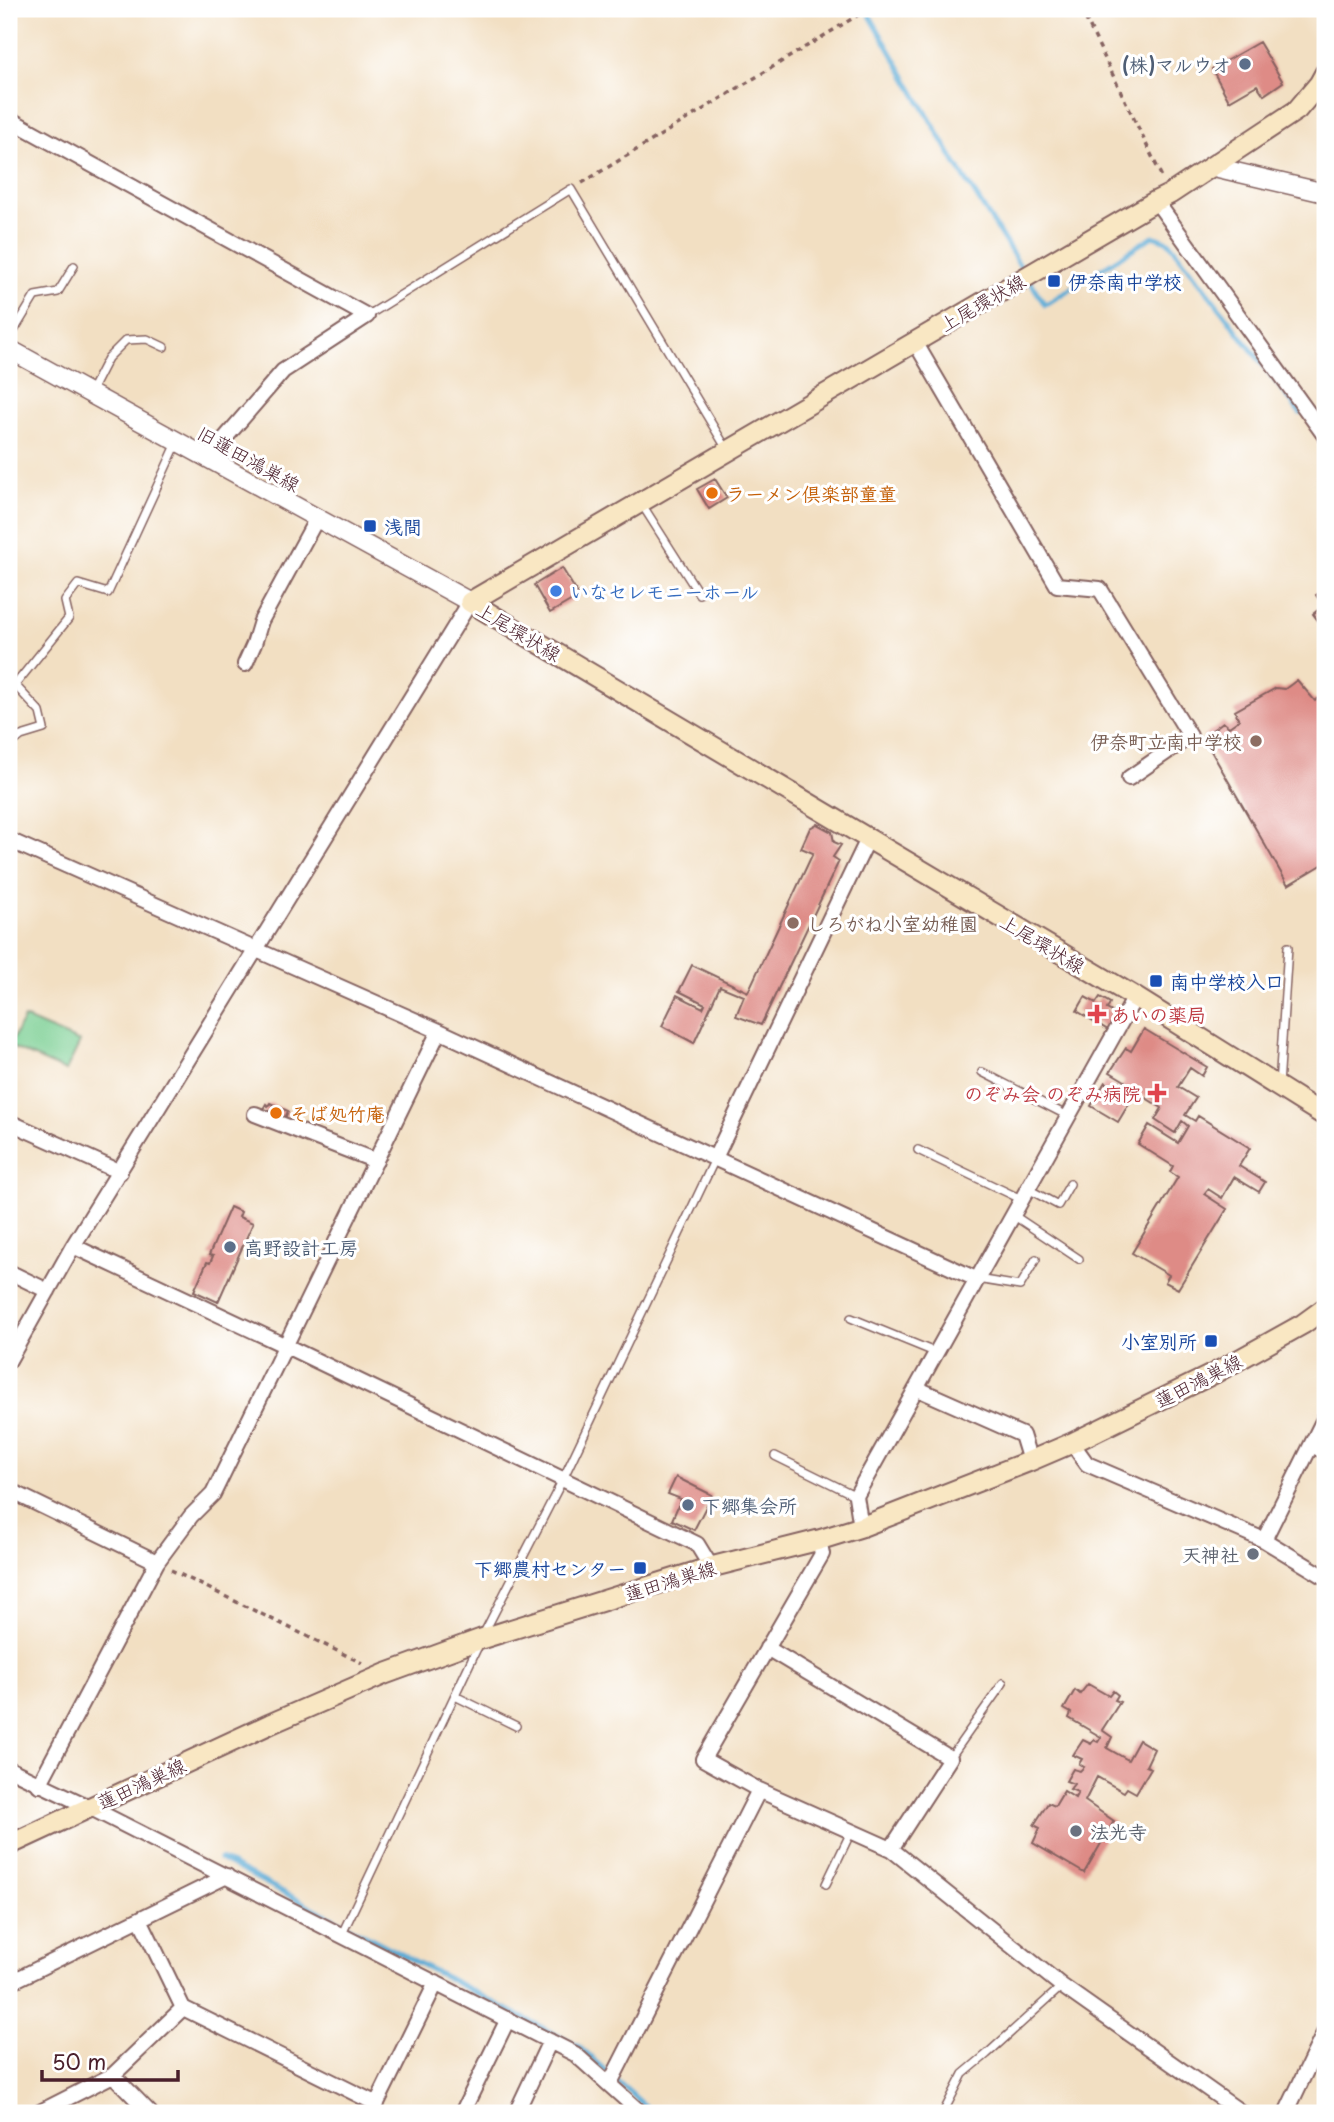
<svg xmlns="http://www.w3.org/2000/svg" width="1334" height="2122" font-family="'Playpen Sans','Klee One',sans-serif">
<rect width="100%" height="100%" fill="#fff"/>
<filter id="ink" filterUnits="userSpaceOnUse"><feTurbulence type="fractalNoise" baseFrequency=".0143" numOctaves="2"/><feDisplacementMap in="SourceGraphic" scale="14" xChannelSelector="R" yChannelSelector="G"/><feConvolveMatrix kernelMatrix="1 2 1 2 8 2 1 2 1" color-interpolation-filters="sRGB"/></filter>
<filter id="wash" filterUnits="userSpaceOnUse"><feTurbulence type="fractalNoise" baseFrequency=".00686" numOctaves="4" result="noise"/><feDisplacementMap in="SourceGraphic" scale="28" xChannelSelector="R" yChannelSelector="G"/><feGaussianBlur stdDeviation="1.57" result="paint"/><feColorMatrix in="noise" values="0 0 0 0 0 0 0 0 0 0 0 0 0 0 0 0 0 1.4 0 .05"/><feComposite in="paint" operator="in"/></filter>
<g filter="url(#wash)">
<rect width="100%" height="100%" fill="#f2dfc2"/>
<path fill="#7acf93" stroke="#62775f" stroke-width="2" d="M24,1018L80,1042L66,1071L9,1046Z"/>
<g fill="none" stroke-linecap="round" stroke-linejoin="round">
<path stroke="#5babd5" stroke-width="5" d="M866,9L956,164L1024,272
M1030,281L1045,305L1153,236L1169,242L1300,413
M220,1859L579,2047L653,2113"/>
</g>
<g id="blocks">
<path fill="#de8b86" d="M1259,42L1283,82L1264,95L1257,85L1229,101L1212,69Z
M715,479L727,498L709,509L697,489Z
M562,568L579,596L550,613L534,585Z
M1325,589V630L1313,614L1323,606L1316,595Z
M1297,680L1315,701L1322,696L1325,701V863L1288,885L1203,737L1223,722L1229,727L1239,720L1235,711L1276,688L1285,689Z
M817,824L832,832L834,842L841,845L833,857L839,861L761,1025L736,1016L744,996L720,986L694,1043L662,1026L677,995L703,1008L705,1004L679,991L692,965L748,992L813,853L801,848L810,828Z
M1085,997L1096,1003L1100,997L1110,1003L1107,1009L1117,1015L1108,1030L1077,1011Z
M1144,1029L1207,1067L1202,1076L1190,1068L1178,1087L1196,1098L1185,1115L1195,1121L1198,1116L1250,1148L1239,1166L1265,1182L1259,1192L1234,1177L1222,1198L1208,1189L1204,1194L1227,1209L1178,1289L1165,1282L1169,1275L1132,1253L1178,1177L1170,1172L1173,1166L1138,1144L1149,1125L1178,1143L1188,1126L1182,1121L1175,1133L1155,1120L1162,1108L1136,1092L1118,1122L1091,1106L1105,1082L1119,1091L1125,1081L1110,1072L1126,1048L1131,1051Z
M270,1103L288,1111L283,1123L262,1111L266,1104L268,1106Z
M230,1207L241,1212L239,1217L253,1223L218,1302L194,1291L207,1262L210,1263L213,1256L209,1255Z
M676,1477L712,1495L694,1530L672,1520L681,1499L668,1494Z
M1088,1684L1109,1696L1113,1691L1118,1695L1115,1700L1120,1702L1102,1730L1112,1737L1107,1748L1128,1760L1139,1740L1154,1749L1146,1766L1151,1768L1136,1793L1127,1788L1124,1792L1097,1777L1085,1801L1114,1821L1084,1873L1033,1843L1040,1828L1034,1825L1048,1803L1055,1806L1064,1791L1075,1798L1078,1792L1070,1789L1074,1784L1066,1781L1073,1769L1080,1771L1084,1767L1079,1764L1082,1759L1073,1755L1083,1740L1091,1744L1094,1740L1098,1742L1101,1737L1069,1718L1071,1713L1064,1709L1075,1690L1080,1694Z"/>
</g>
</g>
<g filter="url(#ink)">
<use href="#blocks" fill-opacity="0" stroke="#856260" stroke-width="2"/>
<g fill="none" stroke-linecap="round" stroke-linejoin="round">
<defs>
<path id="service" d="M367,316L571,189L728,451
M9,339L35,296L58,292L74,266
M90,393L108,358L126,340L147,339L164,347
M641,503L699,594
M9,746L21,736L44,729L40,712L15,685L69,618L65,601L78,584L108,593L177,443
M982,1072L1068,1116
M1279,1086L1288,947
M918,1150L1021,1199
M1028,1189L1058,1205L1070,1184
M1013,1215L1079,1259
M977,1279L1020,1286L1036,1259
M851,1318L937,1353
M1310,1448L1325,1456
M775,1456L856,1496
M484,1633L562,1481L715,1159
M455,1696L516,1726
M950,1758L1003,1683
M826,1884L851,1832
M342,1934L479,1644
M943,2113L963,2074L987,2054L1062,1986"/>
<path id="minor" d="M9,119L367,316L283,371L207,459
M1156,201L1325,436
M915,342L1057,585L1100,589L1190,736L1129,778
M245,664L254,644L261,621L317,518
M9,840L439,1031L976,1279
M255,1114L376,1161
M9,1122L120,1172
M715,1158L868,839
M73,1246L286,1346L697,1544L711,1567
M9,1272L48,1291
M9,1360L73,1246L470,602
M918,1389L1022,1435L1030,1461
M1072,1443L1087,1464L1264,1540L1325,1577
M9,1490L157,1562
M861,1527L856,1496L1135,997
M819,1540L822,1554L703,1759L759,1790L891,1849L1062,1986L1242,2113
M1264,1540L1325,1417
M767,1648L950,1758L891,1849
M9,1769L89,1807L575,2054L641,2113
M39,1785L157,1562L191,1516L213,1494L439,1031
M140,1919L183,2008L377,2104
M9,1983L227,1876
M113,2075L150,2113
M610,2083L759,1790
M38,2113L113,2075L183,2008
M372,2113L436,1983
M462,2113L508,2019
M516,2113L550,2041
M1286,2113L1325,2031"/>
<path id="tertiary" d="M1214,167L1325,193
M9,349L470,602"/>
<path id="secondary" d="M1325,73L1319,84L1297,110L1170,194L1156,201L470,602L1135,997L1325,1116
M9,1845L270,1724L385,1674L481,1639L711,1567L819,1540L861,1527L1030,1461L1072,1443L1215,1373L1303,1324L1325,1308"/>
</defs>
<use href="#service" stroke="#856260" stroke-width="10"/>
<use href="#minor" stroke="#856260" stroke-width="18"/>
<use href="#tertiary" stroke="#856260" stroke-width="21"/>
<use href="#secondary" stroke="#856260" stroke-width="23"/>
<path stroke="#856260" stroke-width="3.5" stroke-dasharray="5 5" stroke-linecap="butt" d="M1081,9L1162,177
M582,183L868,9
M171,1570L362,1663"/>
<use href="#service" stroke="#fff" stroke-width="7"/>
<use href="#minor" stroke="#fff" stroke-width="14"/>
<use href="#tertiary" stroke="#fff" stroke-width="18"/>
<use href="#secondary" stroke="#f9e7c3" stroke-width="19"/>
</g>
</g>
<g fill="#5c6f8a" stroke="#fff" stroke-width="2.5">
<circle cx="1245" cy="64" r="7"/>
<circle cx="230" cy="1247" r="7"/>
<circle cx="688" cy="1505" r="7"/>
</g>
<g fill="#1a4fb4" stroke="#fff" stroke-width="2.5">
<rect x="1047" y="274" width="14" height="14" rx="3.5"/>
<rect x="363" y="519" width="14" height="14" rx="3.5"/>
<rect x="1149" y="974" width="14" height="14" rx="3.5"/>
<rect x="1204" y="1334" width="14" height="14" rx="3.5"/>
<rect x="633" y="1561" width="14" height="14" rx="3.5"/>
</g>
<g fill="#e8710a" stroke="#fff" stroke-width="2.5">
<circle cx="712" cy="493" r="7"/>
<circle cx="276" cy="1113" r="7"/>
</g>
<circle fill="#3f7fe0" stroke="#fff" stroke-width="2.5" cx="556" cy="591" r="7"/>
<g fill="#8d6e63" stroke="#fff" stroke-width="2.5">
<circle cx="1256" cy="741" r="7"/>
<circle cx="793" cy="923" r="7"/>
</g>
<g fill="#e0444e" stroke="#fff" stroke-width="2.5">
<path d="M1093.5 1003.5h7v7h7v7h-7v7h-7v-7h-7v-7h7z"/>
<path d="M1153.5 1082.5h7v7h7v7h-7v7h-7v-7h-7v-7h7z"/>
</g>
<g fill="#6b7280" stroke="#fff" stroke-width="2.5">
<circle cx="1253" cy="1554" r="7"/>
<circle cx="1076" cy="1831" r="7"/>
</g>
<g text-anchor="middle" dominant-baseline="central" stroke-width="6" stroke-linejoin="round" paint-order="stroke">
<g font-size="19" font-weight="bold" fill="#4e5e75" stroke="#fff" text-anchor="start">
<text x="1231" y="64" text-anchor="end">(株)マルウオ</text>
<text x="244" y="1247">高野設計工房</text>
<text x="702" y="1505">下郷集会所</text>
</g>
<g font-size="19" font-weight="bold" fill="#164399" stroke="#fff" text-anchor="start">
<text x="1068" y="281">伊奈南中学校</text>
<text x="384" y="526">浅間</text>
<text x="1170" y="981">南中学校入口</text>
<text x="1197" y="1341" text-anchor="end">小室別所</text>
<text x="626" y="1568" text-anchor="end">下郷農村センター</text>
</g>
<g font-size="19" fill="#4a1f2b" stroke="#fff">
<text transform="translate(982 302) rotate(-30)">上尾環状線</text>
<text transform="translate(249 458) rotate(29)">旧蓮田鴻巣線</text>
<text transform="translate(519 631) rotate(31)">上尾環状線</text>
<text transform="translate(1043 943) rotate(31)">上尾環状線</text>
<text transform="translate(1198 1380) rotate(-27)">蓮田鴻巣線</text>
<text transform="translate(670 1580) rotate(-17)">蓮田鴻巣線</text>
<text transform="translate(141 1783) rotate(-25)">蓮田鴻巣線</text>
</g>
<g font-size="19" font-weight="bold" fill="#c56008" stroke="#fff" text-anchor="start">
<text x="726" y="493">ラーメン倶楽部童童</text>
<text x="290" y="1113">そば処竹庵</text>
</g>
<g font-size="19" font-weight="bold" fill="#366cbe" stroke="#fff" text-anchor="start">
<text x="570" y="591">いなセレモニーホール</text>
</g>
<g font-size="19" font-weight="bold" fill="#785e54" stroke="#fff" text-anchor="end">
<text x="1242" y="741">伊奈町立南中学校</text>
<text x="807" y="923" text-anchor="start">しろがね小室幼稚園</text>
</g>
<g font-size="19" font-weight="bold" fill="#be3a42" stroke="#fff" text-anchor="start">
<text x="1111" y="1014">あいの薬局</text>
<text x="1141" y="1093" text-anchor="end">のぞみ会 のぞみ病院</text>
</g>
<g font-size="19" font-weight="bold" fill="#5b616d" stroke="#fff" text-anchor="end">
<text x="1239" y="1554">天神社</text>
<text x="1090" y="1831" text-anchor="start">法光寺</text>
</g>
</g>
<rect width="1334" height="2122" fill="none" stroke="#fff" stroke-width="35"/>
<path d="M42 2070v10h136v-10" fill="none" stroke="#4a1f2b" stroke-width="3.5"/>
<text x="52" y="2070" font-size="21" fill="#4a1f2b" stroke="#ffffff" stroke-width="5" paint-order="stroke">50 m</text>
</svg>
